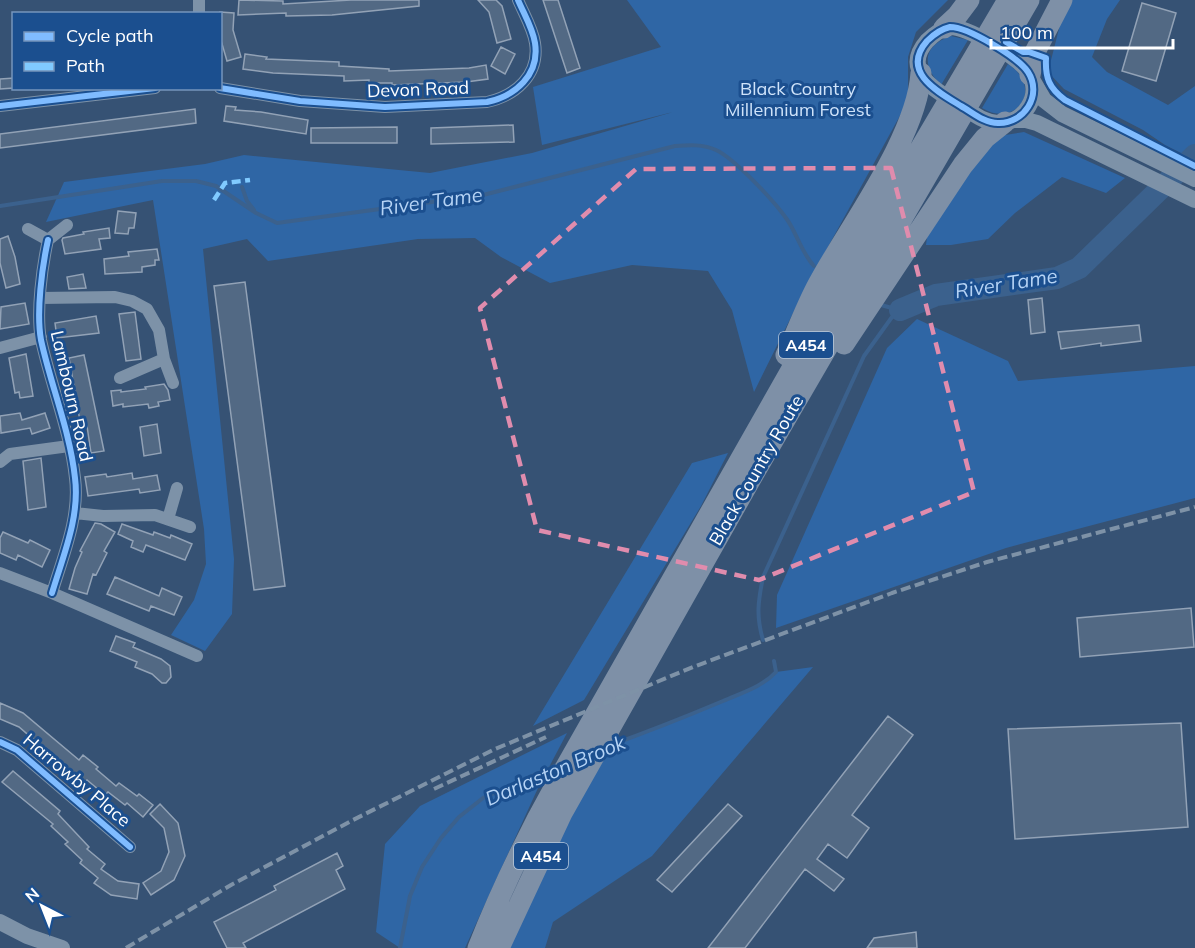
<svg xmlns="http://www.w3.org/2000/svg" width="1195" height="948" font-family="Mulish,sans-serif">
<rect width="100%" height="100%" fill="#365274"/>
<path fill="#2f66a5" d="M627,0H948L916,32L908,57V101L806,287L754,392L732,310L708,271L632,265L550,283L501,257L475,238L418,239L268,261L247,239L203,249L234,559L232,614L205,651L171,635L194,600L206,564L204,529L153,200L46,222L64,182L205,164L244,155L430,173L532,153L673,112L542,145L533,87L661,47Z
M1072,0H1120L1107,19L1092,57L1107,72L1168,105L1195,86V160L1165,145L1143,130L1064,89L1048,72L1061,21Z
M951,36L968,40L941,85C921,66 923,45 951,36Z
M1008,64C1045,88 1016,129 982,108Z
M1024,132L1125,178L1106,193L1062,177L1015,213L988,239L951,245H926L927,237L980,155L999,136Z
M917,319L1008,361L1018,381L1195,366V498L1006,548L776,628L777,595L887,348Z
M728,453L701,506L584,700L533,726L692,463Z
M813,667L652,856L553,922L545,948H509L559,836L608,746L682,719L755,688L770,679L776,672Z
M567,733L538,788L465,948H400L376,932L385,844L420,806Z"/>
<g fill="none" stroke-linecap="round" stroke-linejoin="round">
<path stroke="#3b618d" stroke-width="4" d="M242,187L247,201L254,210
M0,206L162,181H196L216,186L256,213L277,223L483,195L675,146C689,145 703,144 716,150C735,159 773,200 786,218C797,233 801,252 814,266
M881,305L899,310
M763,640C756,616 758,602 763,577L864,356L892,317L900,310
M608,746C647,732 685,717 723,701C741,693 762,687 776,672L774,661
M400,948L410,896L422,867L441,838L459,817L483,798L559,764"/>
<path stroke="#3b618d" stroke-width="22" d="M900,310L936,295L1057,278L1079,268L1195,155"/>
</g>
<path fill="#526984" stroke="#92a2b6" stroke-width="1.5" d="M239,0L283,1V4L351,0H419V6L332,15L286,16V13L238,15Z
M478,0H496L502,6L511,39L497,43L489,12Z
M543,0H558L580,68L567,73Z
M1142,3L1176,13L1156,81L1122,71Z
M220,12L234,13L233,30L241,57L227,61L220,37Z
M501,47L515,54L505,74L491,66Z
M245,54L267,57L266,59L339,62V66L389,69V71L469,68L486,65L488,79L466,82L392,85V83H369V80L344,81V76L273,73L243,69Z
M14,78V88L0,89V79Z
M226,106L236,107L235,110L261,112L308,120L306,134L224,121Z
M195,109L196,123L0,148V134Z
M513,125L514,142L431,144V128Z
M397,127V143H311V128Z
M118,211L136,213L134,228H129L128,234L115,233Z
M109,228L110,238L99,239L101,249L65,254L62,240L63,238L84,234L83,232Z
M8,236L15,257L20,284L6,288L0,263V239Z
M157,249L159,260H155V265L142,267V272L105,274L104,259L129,256L128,252Z
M83,274L86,288L69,289L67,277Z
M245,282L285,586L254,590L214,286Z
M1042,298L1045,332L1031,334L1028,300Z
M25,303L29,324L0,329L1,307Z
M135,312L141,359L126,361L119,314Z
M96,316L99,333L57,338L55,323Z
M1139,325L1141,341L1101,346V343L1061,349L1058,332Z
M26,354L33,396L20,398L19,392L15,393L9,358Z
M84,355L104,451L91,453L87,426L81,427L69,358Z
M164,384L168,390L170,400L158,402L159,406L149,408L148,404L123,407V404L113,406L111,391L121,390V392L146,389L145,387Z
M20,413L22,420L45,413L50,428L32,434L30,428L1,433L0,416Z
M157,424L161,453L144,456L140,427Z
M41,458L46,507L28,510L23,461Z
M132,473L133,479L157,475L160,490L140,493L139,489L88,496L85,477L106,474L107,477Z
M95,523L101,524L115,532L104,551L107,553L96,575L93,574L87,594L69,589L75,568L82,552L80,551Z
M122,524L153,535L154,532L170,538L171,535L192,544L185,560L146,545L143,552L131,547L133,541L118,534Z
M3,532L28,543L30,540L50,550L42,567L18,555L16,560L0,553V538Z
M115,577L159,596L162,588L182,597L174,615L151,606L149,611L107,594Z
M1191,608L1194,647L1080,657L1077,618Z
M116,636L135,643L133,647L161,659L170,666L171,677L166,683H162L152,674L135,667L137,662L110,651Z
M0,703L23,713L79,760L83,755L98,767L96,769L116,786L119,783L137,796L139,794L153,805L143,817L127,803L125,805L108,792L105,795L87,780L84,783L19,727L0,719Z
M888,716L913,735L852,815L869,828L847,858L828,844L817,859L844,879L834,891L805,869L745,948H708Z
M1181,723L1188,827L1015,839L1008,729Z
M13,771L60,811L58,814L89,847L87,849L105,864L101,869L118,881L139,884L137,899L111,895L94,883L98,878L80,863L82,860L65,844L68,842L51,826L53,824L2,782Z
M160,804L178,823L185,856L174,880L151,895L143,883L161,871L169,852L164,828L150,814Z
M728,804L742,816L672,892L657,880Z
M337,853L343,866L336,870L345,889L243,943L246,948H227L214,922L276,890L274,886Z
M916,932L917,948H867L874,938Z"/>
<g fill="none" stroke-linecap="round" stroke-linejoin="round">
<path stroke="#7d92a8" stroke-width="12" d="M199,14V0
M220,88L300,101L385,107L487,102C515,96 540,75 535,43C533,29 524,14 518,0
M0,106L155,88
M28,229L48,240L67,225
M48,240C42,267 36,312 41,340C51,386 70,431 75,478C80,517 63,556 52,593
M40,298L115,297L132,301L147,309L159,330L164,359L173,383
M0,348L41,337
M120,378L164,359
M0,462L10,454L69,446
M75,513L103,516L155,515L190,527
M168,519L177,488
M0,573L52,593L197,656
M0,742L17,750L130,847"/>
<path stroke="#7d92a8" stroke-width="16" d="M950,27C968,27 1018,57 1028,72C1043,95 1024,124 998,123C984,123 972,112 961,106C938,92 900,72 927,41C934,34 941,29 950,27Z
M1033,81L1044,100L1062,114L1195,179
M1015,120H1026L1037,123L1195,200
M0,922L27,936L62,948"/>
<path stroke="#7e90a7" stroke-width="21" d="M944,28L957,16L969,0
M1030,75L1034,54L1062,0
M844,344L963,165L985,138L1005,122
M786,355C798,330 807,303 821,279C852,223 917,136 921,73
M478,948C501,890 528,834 559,779L831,300L1008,0
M499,948L562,813L749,482L1029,0"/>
<path stroke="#7e92a7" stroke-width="4" stroke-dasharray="10 4.5" stroke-linecap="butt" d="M434,789L546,737
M126,948L231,885L353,820L495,749L693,667L892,593L987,562L1195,507"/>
<path stroke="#80caff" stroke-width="4.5" stroke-dasharray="9 4.5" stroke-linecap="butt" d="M214,200L225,183L250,180"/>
<defs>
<path id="cycleway" d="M950,27C968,27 1018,57 1028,72C1043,95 1024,124 998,123C984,123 972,112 961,106C938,92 900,72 927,41C934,34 941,29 950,27Z
M1006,42L1023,52H1029L1046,58C1045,78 1049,88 1065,100L1195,166
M220,88L300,101L385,107L487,102C515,96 540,75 535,43C533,29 524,14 518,0
M0,106L155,88
M48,240C42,267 36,312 41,340C51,386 70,431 75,478C80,517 63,556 52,593
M0,742L17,750L130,847"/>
</defs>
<use href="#cycleway" stroke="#1b4f8f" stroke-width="10"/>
<use href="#cycleway" stroke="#80bcff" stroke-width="6"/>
</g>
<path fill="none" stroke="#e08cad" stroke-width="4.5" stroke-dasharray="12 8" stroke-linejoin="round" d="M891,168L974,492L759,580L537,530L480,308L636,169Z"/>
<g text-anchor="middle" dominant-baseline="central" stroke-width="6" stroke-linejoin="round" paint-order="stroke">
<g fill="#1b4f8f" stroke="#bbcadd" stroke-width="1.5">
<rect x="779" y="332" width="54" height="26" rx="4.5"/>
<rect x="514" y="843" width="54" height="26" rx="4.5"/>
</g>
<g font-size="16" font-weight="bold" fill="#fff">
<text x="806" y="345">A454</text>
<text x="541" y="856">A454</text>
</g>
<g font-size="18" fill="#cfe3fa" stroke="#1b4f8f">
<text x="798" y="88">Black Country<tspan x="798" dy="21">Millennium Forest</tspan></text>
</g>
<g font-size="18" fill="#fff" stroke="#1b4f8f">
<text transform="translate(418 89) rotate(-2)">Devon Road</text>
<text transform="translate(72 396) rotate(77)">Lambourn Road</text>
<text transform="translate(756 470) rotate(-60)">Black Country Route</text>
<text transform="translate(77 780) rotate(40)">Harrowby Place</text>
</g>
<g font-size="20" font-style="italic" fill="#b5d3f5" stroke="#1b4f8f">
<text transform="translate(431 201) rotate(-8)">River Tame</text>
<text transform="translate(1006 283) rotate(-9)">River Tame</text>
<text transform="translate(555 770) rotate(-23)">Darlaston Brook</text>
</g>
</g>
<rect x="12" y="12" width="210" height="78" fill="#1b4f8f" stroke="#7695bc" stroke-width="1.5"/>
<rect x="24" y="32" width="30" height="9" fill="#80bcff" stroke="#7695bc" stroke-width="1.5"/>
<text x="66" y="42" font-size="18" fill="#ffffff">Cycle path</text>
<rect x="24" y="62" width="30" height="9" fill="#80caff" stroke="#7695bc" stroke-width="1.5"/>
<text x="66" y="72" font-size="18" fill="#ffffff">Path</text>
<g transform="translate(42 906) rotate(318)" stroke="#1b4f8f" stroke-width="4.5" paint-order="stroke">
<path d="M0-4.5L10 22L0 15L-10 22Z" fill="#ffffff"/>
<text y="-9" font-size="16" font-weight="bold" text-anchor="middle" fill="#ffffff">N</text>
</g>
<path d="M991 39v9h182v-9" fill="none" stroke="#ffffff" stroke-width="3"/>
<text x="1000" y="39" font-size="18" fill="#ffffff" stroke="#1b4f8f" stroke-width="4.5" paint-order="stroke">100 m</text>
</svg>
